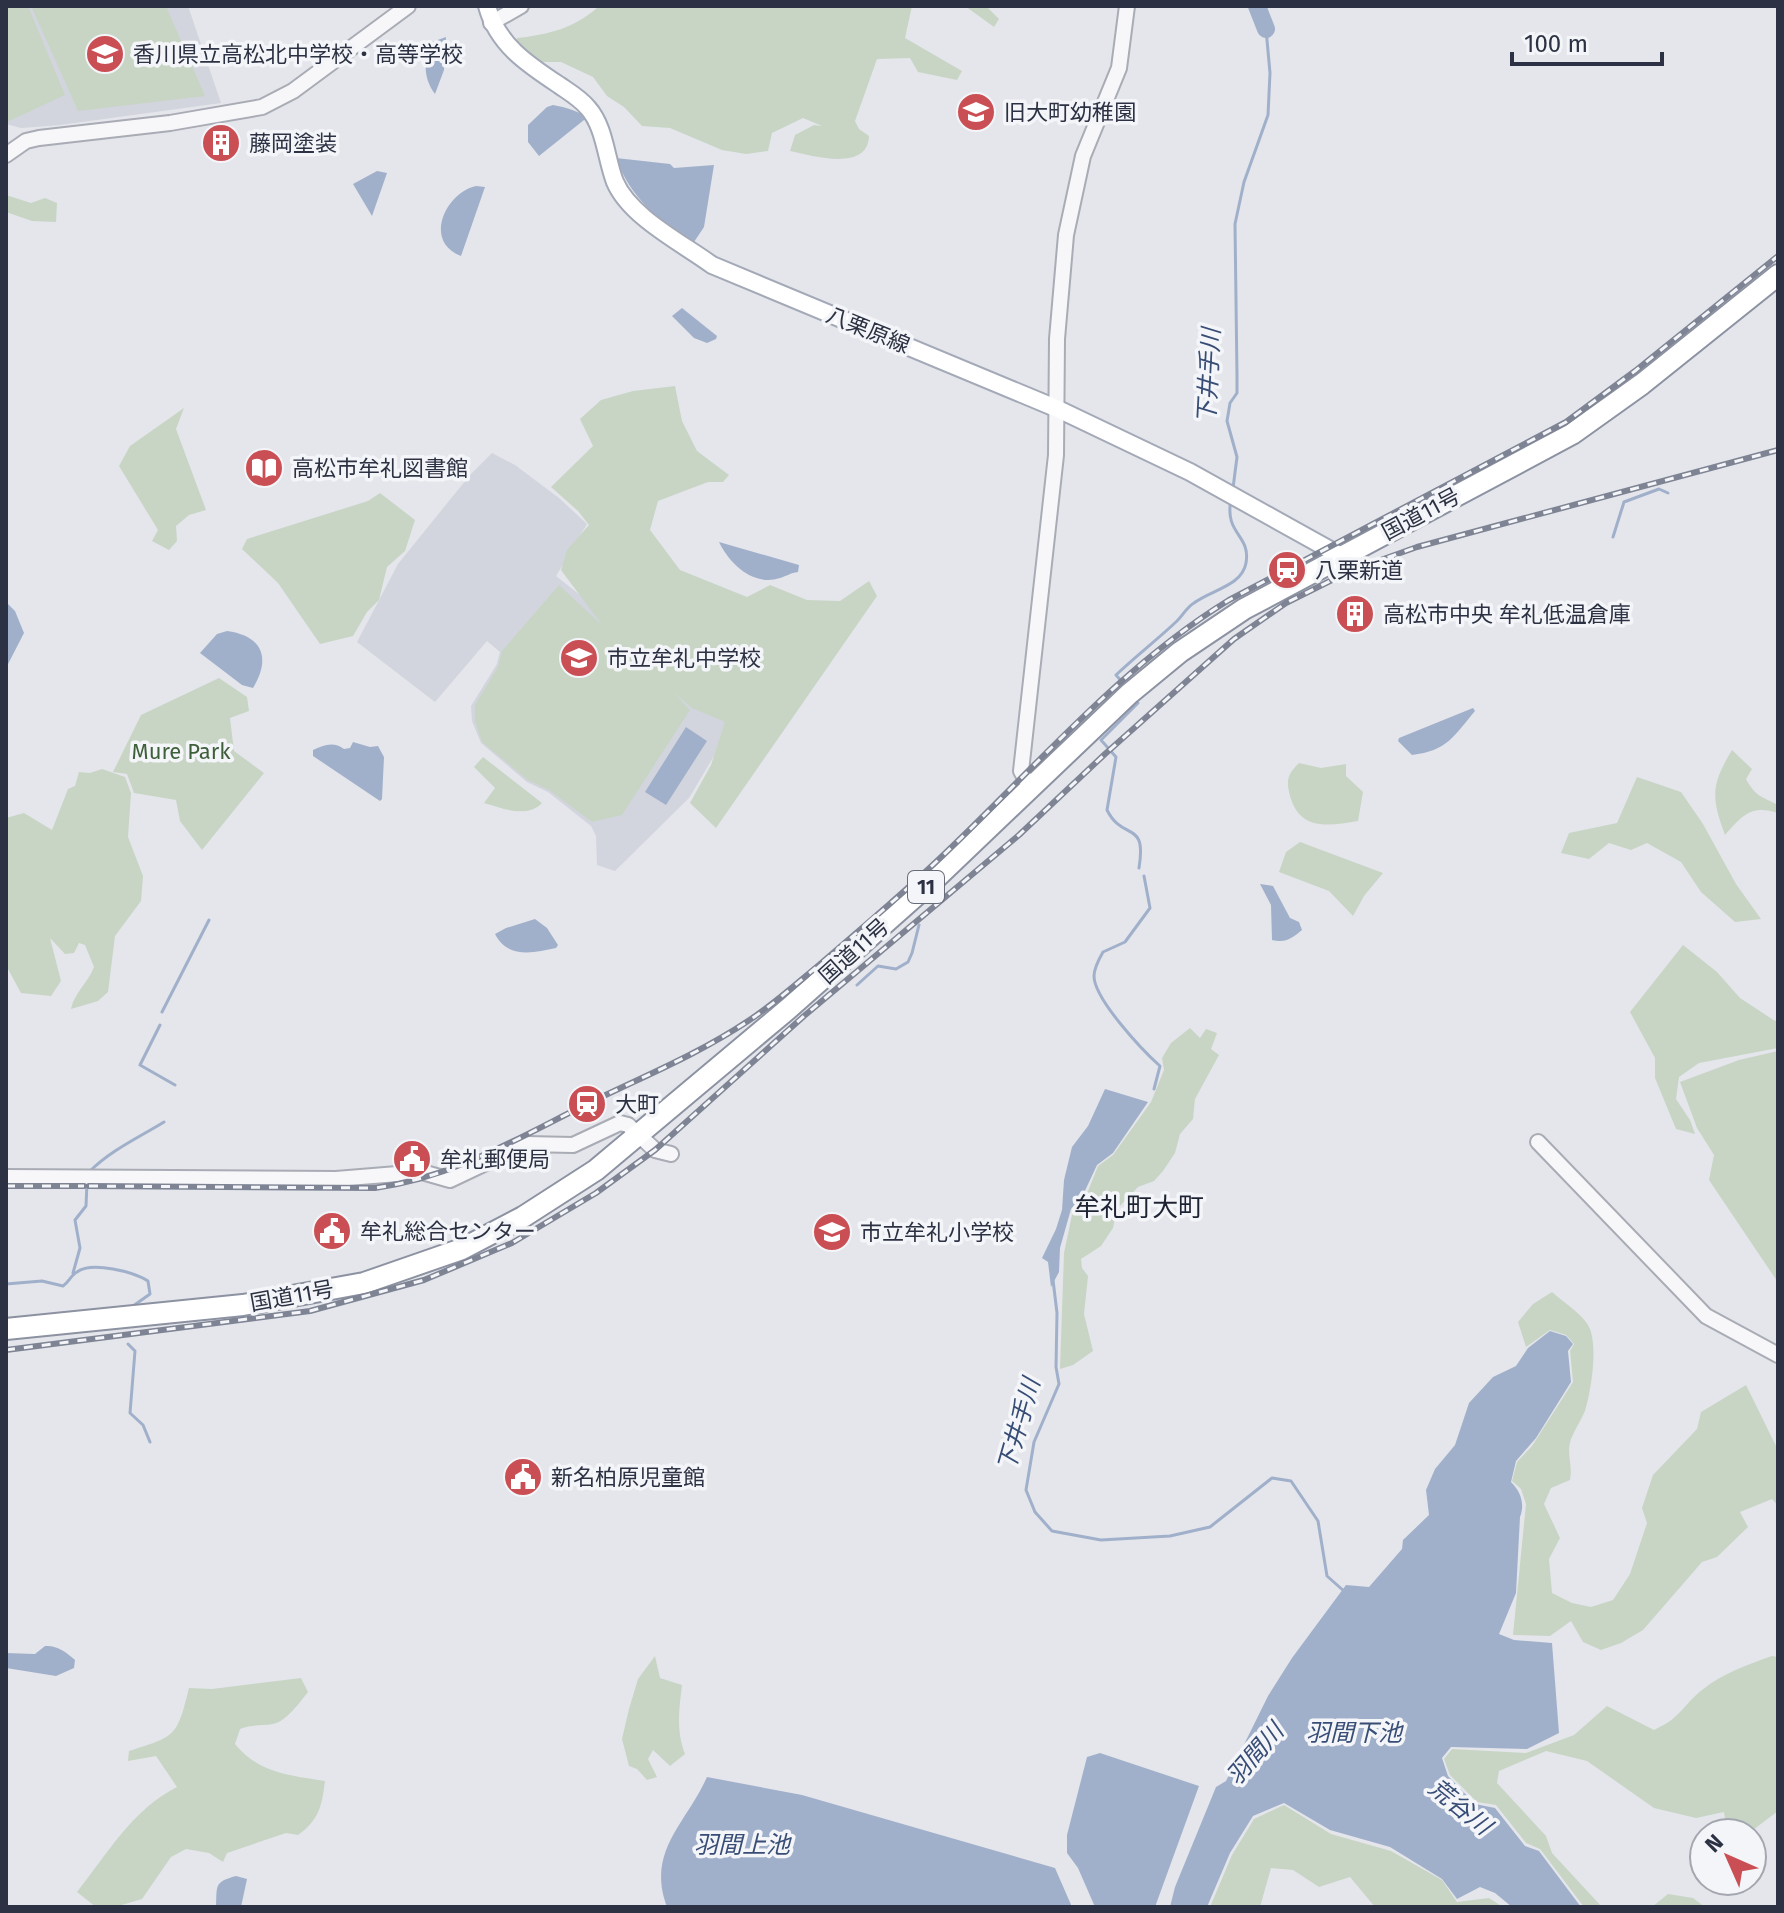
<svg xmlns="http://www.w3.org/2000/svg" width="1784" height="1913" font-family="'Fira Sans','Noto Sans JP',sans-serif">
<rect width="100%" height="100%" fill="#e4e6eb"/>
<path fill="#d2d5dd" d="M6,6H188L221,103L60,125L21,128L6,124Z
M492,453L515,465L559,498L587,524L556,576L736,719L689,798L615,871L597,865L596,836L591,826L548,792L527,782L481,743L472,721L471,706L497,664L500,652L487,641L435,702L357,642L398,564L470,475Z"/>
<path fill="#c8d5c5" d="M6,6H28L65,95L7,122Z
M31,6H166L205,96L78,111Z
M599,6H912L905,38L962,71L957,80L918,72L910,58L877,59L855,121L859,129L869,136C868,172 813,156 790,151L795,135L814,125L822,126L803,118L772,133L768,151L746,154L722,150L670,128L642,126L624,107L607,96L593,77L561,62H541L517,49V38C547,35 576,28 599,6Z
M965,6H986L999,19L994,27Z
M6,195L31,203L45,198L57,203L56,222L32,221L6,212Z
M675,386L682,421L697,451L729,475L723,482H708L658,501L650,530L680,570L747,597L770,585L807,600L840,601L869,581L877,596L716,828L690,803L711,765L725,722L692,708L674,693L690,710L622,815L592,822L549,790L528,780L482,742L475,721V705L498,667L502,651L559,585L602,625L561,570L567,550L589,525L578,511L551,487L593,446L580,419L601,400L633,391Z
M184,408L176,429L206,510L189,515L176,526L177,541L169,550L152,541L158,530L119,466L130,446Z
M380,493L415,520L405,551L387,567L379,600L367,612L353,636L320,644L278,583L242,549L247,539L368,501Z
M219,678L247,697L249,711L230,718L234,751L264,773L202,850L180,821L176,800L134,793L127,774L113,772L141,715Z
M1732,750L1752,769L1746,779C1756,797 1761,796 1778,805V813C1751,804 1742,816 1725,835C1711,797 1711,785 1732,750Z
M483,757L542,803C527,819 502,808 484,803L495,788L474,767Z
M1299,763L1321,768L1346,764V776L1363,792L1358,821C1328,826 1300,831 1290,796C1286,780 1287,775 1299,763Z
M102,769L125,777L131,793L128,837L143,876L141,901L115,936L108,992L98,1001L71,1009C74,993 88,983 94,967L85,945L79,943L74,953L65,954L50,938L61,981L51,996L21,993L8,969L6,973V818L24,813L52,830L68,789L75,786L79,772L90,773Z
M1637,777L1681,792L1703,824L1736,884L1761,919L1735,922L1701,892L1681,862L1647,843L1631,850L1609,843L1589,859L1561,853L1569,833L1617,823Z
M1300,842L1383,873L1364,896L1353,916L1329,891L1279,872L1286,852Z
M1683,945L1717,972L1740,998L1775,1021L1778,1018V1048L1699,1063L1679,1077L1676,1099L1690,1120L1695,1134L1676,1129L1655,1078V1058L1630,1012Z
M1190,1028L1200,1038L1206,1029L1217,1033L1211,1049L1219,1055L1195,1099L1193,1119L1180,1134L1175,1153L1163,1171L1154,1181L1138,1187L1117,1209L1113,1228L1101,1246L1081,1259L1082,1268L1088,1276L1084,1314L1093,1351L1073,1365L1060,1369L1064,1253L1073,1210L1088,1191L1098,1166L1113,1155L1151,1102L1164,1070L1162,1058L1171,1043Z
M1778,1051V1281H1777L1709,1180L1714,1155L1697,1128L1680,1082L1739,1060Z
M1552,1292C1563,1302 1581,1313 1588,1325C1599,1343 1591,1392 1585,1411C1581,1420 1575,1429 1571,1439C1566,1454 1573,1465 1570,1480L1551,1488L1544,1504L1560,1538L1549,1559L1552,1593L1572,1603L1591,1607L1613,1600L1630,1574L1647,1523L1642,1508L1653,1475L1697,1429L1701,1412L1746,1385L1778,1450V1506L1772,1499L1740,1512L1748,1527L1717,1557L1702,1562L1643,1630L1621,1643L1601,1650L1583,1642L1571,1621L1550,1636L1513,1635L1526,1504L1521,1489L1512,1481L1517,1462L1532,1446L1573,1382L1570,1351L1574,1344L1566,1335L1550,1330L1526,1347L1518,1322L1533,1304Z
M655,1656L660,1678L682,1685C679,1710 676,1730 685,1754L670,1766L653,1750L648,1759L657,1777L647,1780L637,1769L629,1766L622,1739L629,1709L638,1679Z
M1772,1656L1778,1657V1811L1749,1833H1727L1724,1812L1696,1818L1654,1808L1587,1761L1546,1751L1499,1771L1497,1783L1546,1836L1552,1853L1602,1907H1584L1540,1849L1526,1843L1496,1805L1477,1802L1450,1775L1444,1759L1452,1749L1526,1753L1574,1735L1607,1706L1654,1730C1682,1717 1681,1707 1702,1690C1723,1673 1747,1665 1772,1656Z
M301,1678L308,1692C299,1703 287,1721 273,1724C261,1726 253,1724 240,1729L235,1744C260,1774 288,1775 325,1781C322,1806 319,1820 298,1835L286,1833L227,1853L223,1862L209,1853L186,1849L171,1857L142,1899L115,1907H96L77,1892C107,1854 133,1809 177,1787L156,1756L128,1761L129,1751C177,1736 177,1736 189,1688L212,1689Z
M1284,1805L1331,1834L1391,1851L1442,1880L1457,1902L1489,1898L1503,1907H1375L1350,1877L1319,1887L1293,1870L1271,1868L1260,1907H1210L1232,1855L1254,1819Z
M1668,1894L1693,1898L1705,1907H1652Z"/>
<path fill="#a1b0ca" d="M446,37L444,70L435,94C423,78 423,59 432,42Z
M553,105C565,107 582,112 590,120H584L539,156L528,142V125L547,107Z
M616,158L670,164L674,168L714,165L704,227L692,245C659,221 630,197 616,158Z
M377,171L387,173L372,216L353,184Z
M476,186L485,187L461,256C423,242 445,193 476,186Z
M682,308L717,336L716,339L707,343L694,338L672,316Z
M719,542L799,565L798,572C790,573 787,576 780,578C753,587 729,563 719,542Z
M6,602L15,611L24,633L6,668Z
M227,631C263,636 271,658 253,688L242,685L200,653L217,634Z
M1473,708L1475,711C1454,736 1447,751 1412,755L1398,741L1399,738Z
M686,727L707,741L666,805L645,792Z
M353,742L370,747L378,746L384,757L382,799L380,801L313,756V750C323,745 334,741 344,749L350,748Z
M1260,884L1273,886L1290,918L1299,922L1302,930C1291,939 1286,943 1272,940L1271,905Z
M535,919L547,928L558,945L556,948C533,953 508,959 495,934L506,928Z
M1105,1089L1148,1102L1113,1153L1097,1165L1083,1195L1071,1209L1060,1248L1059,1272L1051,1287L1048,1262L1042,1258L1056,1229L1062,1210L1064,1180L1072,1147L1088,1126Z
M1550,1331L1566,1336L1573,1344L1568,1351L1571,1382L1536,1438L1516,1461L1511,1482C1521,1492 1525,1504 1520,1517L1516,1593L1499,1634L1514,1640L1552,1643L1559,1733L1527,1749L1451,1747L1442,1758L1448,1776L1475,1804L1495,1808L1525,1846L1539,1851L1581,1907H1512L1495,1893L1480,1887L1457,1899L1442,1879L1390,1847L1330,1830L1284,1803L1253,1816L1230,1853L1207,1907H1170L1175,1887L1216,1787L1226,1781L1268,1696L1292,1658L1346,1585L1369,1587L1402,1549L1403,1540L1429,1515L1426,1490L1435,1469L1455,1445L1469,1403L1493,1377L1516,1366L1528,1348Z
M45,1646C57,1645 66,1652 75,1660L74,1668L56,1676L6,1668V1653L35,1654Z
M1100,1753L1199,1786L1155,1907H1095L1078,1868L1067,1853V1835L1087,1757Z
M707,1777L802,1795L1055,1868L1072,1907H667C646,1851 686,1824 707,1777Z
M236,1876L247,1879L241,1907H216C217,1885 214,1882 236,1876Z"/>
<g fill="none" stroke-linecap="round" stroke-linejoin="round">
<path stroke="#a1b0ca" stroke-width="3" d="M1233,488L1237,457L1227,421L1230,403L1237,393V377L1235,224L1244,182L1268,115L1270,73L1266,29
M1613,537L1624,502L1659,489L1668,493
M1124,684L1116,675C1136,656 1158,639 1177,621C1183,615 1187,607 1194,603C1211,590 1242,586 1246,563C1251,534 1224,535 1231,499
M1138,703L1101,740L1116,757L1107,810C1123,842 1147,819 1139,868
M1144,876L1150,908L1125,942L1103,952C1099,959 1094,968 1094,976C1094,999 1143,1051 1160,1066L1154,1089
M857,985L878,966L896,969L908,962L912,953L919,925
M162,1012L209,920
M160,1025L140,1065L175,1085
M89,1172C111,1150 138,1138 164,1122
M73,1273L80,1248L75,1220L86,1206L87,1183
M1053,1280L1057,1313L1056,1367L1059,1384L1034,1442L1026,1490L1035,1512L1052,1531L1101,1540L1170,1536L1210,1527L1272,1478L1291,1481L1318,1521L1327,1576L1345,1592
M6,1284L42,1281L63,1286C69,1282 71,1275 77,1272C92,1261 134,1272 148,1281L150,1294L133,1306
M128,1344L135,1351L130,1413L143,1425L150,1442"/>
<path stroke="#a1b0ca" stroke-width="18" d="M1257,6L1266,29"/>
<defs>
<path id="minor" d="M491,23L521,6
M6,155L26,141L39,138L170,123L262,107L293,91L408,6
M1031,789L1021,771L1056,455L1057,339L1066,235L1083,156L1119,68L1127,6
M1538,1142L1706,1316L1778,1355
M6,1177L336,1179L422,1172L450,1180L526,1144L573,1145L620,1123L628,1125L655,1150L671,1154"/>
<path id="major" d="M487,6C497,44 527,64 559,85C569,92 580,98 588,108C605,127 606,159 615,182C630,217 682,243 712,265L1058,409L1190,472L1341,556"/>
<path id="highway" d="M6,1329L243,1305L364,1283L462,1249L523,1217L596,1170L788,1009L937,877L1129,694L1180,652L1244,609L1572,434L1642,384L1778,275"/>
</defs>
<use href="#minor" stroke="#a9acb5" stroke-width="18"/>
<use href="#major" stroke="#a4a9b7" stroke-width="20"/>
<use href="#highway" stroke="#8c92a1" stroke-width="24"/>
<use href="#minor" stroke="#f7f7fa" stroke-width="14"/>
<use href="#major" stroke="#fff" stroke-width="16"/>
<use href="#highway" stroke="#fff" stroke-width="20"/>
<defs>
<path id="rail" d="M6,1186H84
M89,1186L375,1188C454,1177 516,1139 587,1104C642,1077 697,1055 748,1021C773,1005 796,984 819,965C859,931 899,897 937,861C1032,772 1118,668 1229,600L1566,422L1635,371L1778,256
M6,1350L310,1311L424,1280L512,1243L596,1193L655,1150L804,1016L1019,835L1105,754L1234,639L1286,603L1350,571L1417,547L1778,450"/>
</defs>
<use href="#rail" stroke="#7e8494" stroke-width="6"/>
<use href="#rail" stroke="#f4f5f8" stroke-width="3" stroke-dasharray="9" stroke-linecap="butt"/>
</g>
<defs>
<symbol id="school-disc" viewBox="-11 -11 22 22"><circle r="9.5" fill="#ca4f55" stroke="#f4f5f8"/><path d="M0-5L7-2L0 1L-7-2ZM-4 1L0 2.5L4 1V4Q0 6-4 4Z" fill="#fff"/></symbol>
<symbol id="building-disc" viewBox="-11 -11 22 22"><circle r="9.5" fill="#ca4f55" stroke="#f4f5f8"/><path d="M-4-6H4V6H1V3H-1V6H-4ZM-2.5-4.3h1.7v1.8h-1.7ZM.8-4.3h1.7v1.8H.8ZM-2.5-1h1.7V.8h-1.7ZM.8-1h1.7V.8H.8Z" fill="#fff"/></symbol>
<symbol id="library-disc" viewBox="-11 -11 22 22"><circle r="9.5" fill="#ca4f55" stroke="#f4f5f8"/><path d="M-6-4Q-3-5.5-.7-3.5V5Q-3 3-6 4ZM6-4Q3-5.5 .7-3.5V5Q3 3 6 4Z" fill="#fff"/></symbol>
<symbol id="station-disc" viewBox="-11 -11 22 22"><circle r="9.5" fill="#ca4f55" stroke="#f4f5f8"/><path d="M-3-6H3Q5-6 5-4V2Q5 4 3 4L4.5 6H3L1.5 4h-3L-3 6H-4.5L-3 4Q-5 4-5 2V-4Q-5-6-3-6ZM-3.5-4v3h7v-3ZM-3.5 1v1.5H-2V1ZM2 1v1.5H3.5V1Z" fill="#fff"/></symbol>
<symbol id="civic-disc" viewBox="-11 -11 22 22"><circle r="9.5" fill="#ca4f55" stroke="#f4f5f8"/><path d="M-.6-6.5H3V-4.5H.6V-3L4-1V1h2V6H-6V1h2V-1L-.6-3ZM-1.2 2.5V6h2.4V2.5Z" fill="#fff"/></symbol>
</defs>
<g fill-rule="evenodd">
<use href="#school-disc" x="83" y="32" width="44" height="44"/>
<use href="#school-disc" x="954" y="90" width="44" height="44"/>
<use href="#building-disc" x="199" y="121" width="44" height="44"/>
<use href="#library-disc" x="242" y="446" width="44" height="44"/>
<use href="#station-disc" x="1265" y="548" width="44" height="44"/>
<use href="#building-disc" x="1333" y="592" width="44" height="44"/>
<use href="#school-disc" x="557" y="636" width="44" height="44"/>
<use href="#station-disc" x="565" y="1082" width="44" height="44"/>
<use href="#civic-disc" x="390" y="1137" width="44" height="44"/>
<use href="#civic-disc" x="310" y="1209" width="44" height="44"/>
<use href="#school-disc" x="810" y="1210" width="44" height="44"/>
<use href="#civic-disc" x="501" y="1455" width="44" height="44"/>
</g>
<g text-anchor="middle" dominant-baseline="central" stroke-width="7" stroke-linejoin="round" paint-order="stroke">
<rect fill="#f4f5f8" stroke="#686c79" stroke-width="2" x="908" y="871" width="36" height="32" rx="6"/>
<g font-size="20" font-weight="bold" fill="#2c3243">
<text x="926" y="887">11</text>
</g>
<g font-size="22" fill="#2c3243" stroke="#f4f5f8" text-anchor="start">
<text x="133" y="54">香川県立高松北中学校・高等学校</text>
<text x="1004" y="112">旧大町幼稚園</text>
<text x="249" y="143">藤岡塗装</text>
<text x="292" y="468">高松市牟礼図書館</text>
<text x="1315" y="570">八栗新道</text>
<text x="1383" y="614">高松市中央 牟礼低温倉庫</text>
<text x="607" y="658">市立牟礼中学校</text>
<text x="615" y="1104">大町</text>
<text x="440" y="1159">牟礼郵便局</text>
<text x="360" y="1231">牟礼総合センター</text>
<text x="860" y="1232">市立牟礼小学校</text>
<text x="551" y="1477">新名柏原児童館</text>
</g>
<g font-size="22" fill="#2c3243" stroke="#f4f5f8">
<text transform="translate(868 330) rotate(22)">八栗原線</text>
<text transform="translate(1421 514) rotate(-28)">国道11号</text>
<text transform="translate(854 951) rotate(-42)">国道11号</text>
<text transform="translate(292 1296) rotate(-10)">国道11号</text>
</g>
<g font-size="22" fill="#3d5f3a" stroke="#f4f5f8">
<text x="181" y="751">Mure Park</text>
</g>
<g font-size="24" font-style="italic" fill="#374d76" stroke="#f4f5f8">
<text transform="translate(1209 376) rotate(-87)">下井手川</text>
<text transform="translate(1019 1425) rotate(-74)">下井手川</text>
<text x="1354" y="1733">羽間下池</text>
<text transform="translate(1255 1754) rotate(-49)">羽間川</text>
<text transform="translate(1460 1807) rotate(39)">荒谷川</text>
<text x="742" y="1845">羽間上池</text>
</g>
<g font-size="26" fill="#1e2334" stroke="#f4f5f8">
<text x="1139" y="1207">牟礼町大町</text>
</g>
</g>
<rect width="1784" height="1913" fill="none" stroke="#2c3243" stroke-width="16"/>
<g transform="translate(1728 1857) rotate(315)"><circle r="38" fill="#f4f5f8" stroke="#a4a7b0" stroke-width="2"/>
<path d="M0-6L14 30L0 20L-14 30Z" fill="#ca4f55"/>
<text y="-12" font-size="22" font-weight="bold" text-anchor="middle" fill="#2c3243">N</text>
</g>
<path d="M1512 52v12h150v-12" fill="none" stroke="#2c3243" stroke-width="4"/>
<text x="1524" y="52" font-size="24" fill="#2c3243" stroke="#f4f5f8" stroke-width="6" paint-order="stroke">100 m</text>
</svg>
